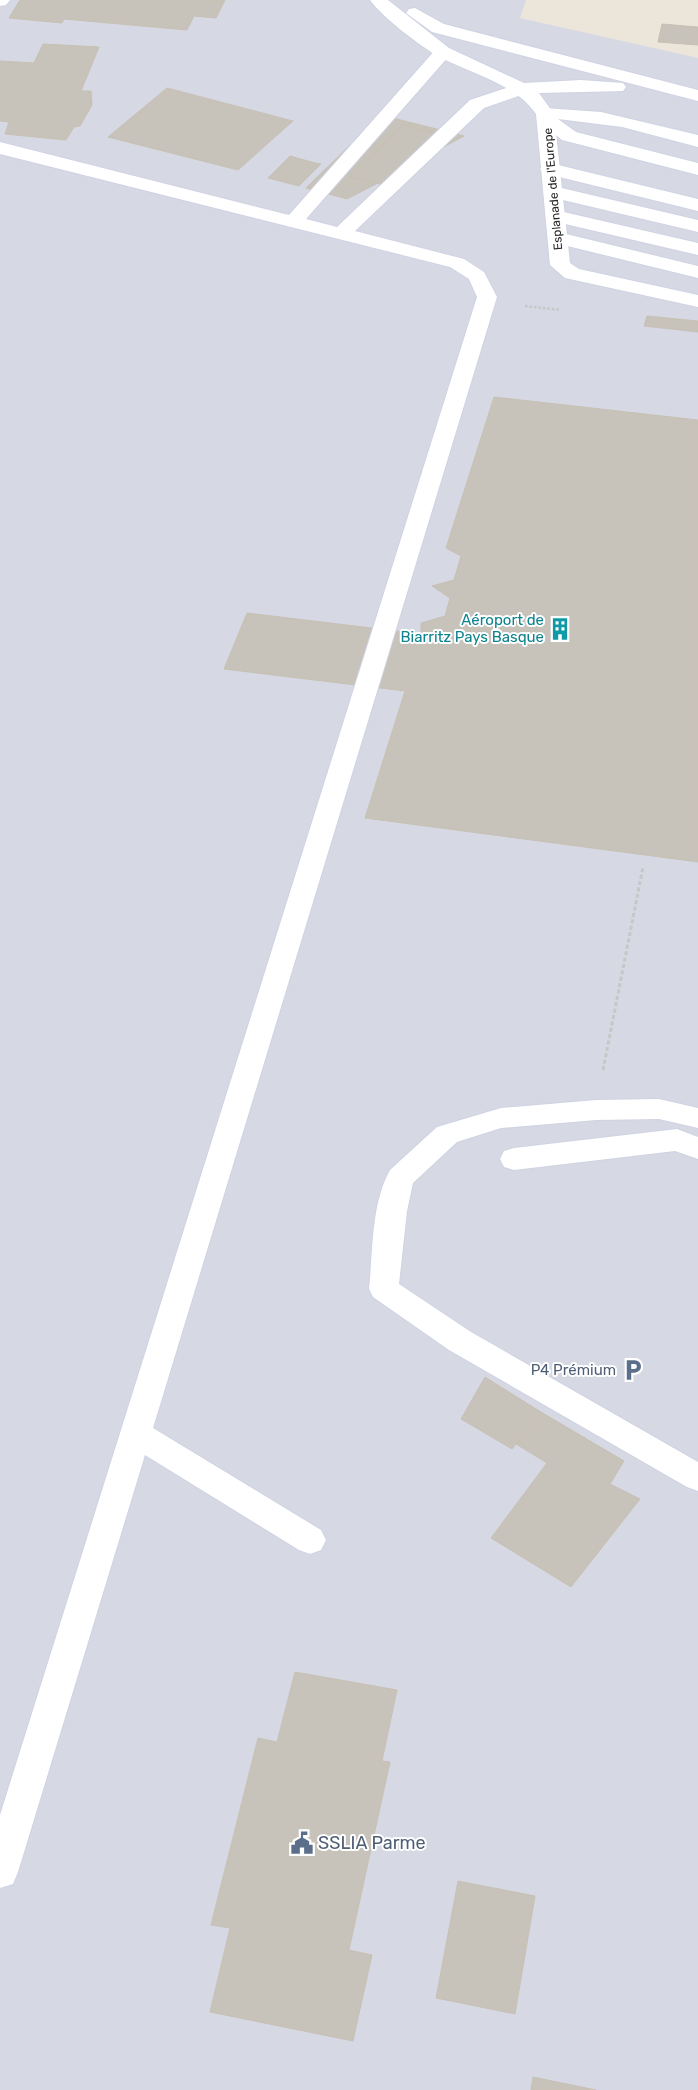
<svg xmlns="http://www.w3.org/2000/svg" width="698" height="2090" font-family="Rubik,sans-serif">
<rect width="100%" height="100%" fill="#ece5da"/>
<path fill="#d6d8e4" d="M0,0H526L520,18L698,58V2090H0Z"/>
<path fill="#c7c2ba" stroke="#c7c1b4" d="M20,0H225L216,18L194,16L187,30L64,19L62,23L9,18Z
M662,24L698,27V45L658,42Z
M43,44L99,47L81,91H91L92,105L80,126L74,127L66,140L5,134L9,122L0,121V61L34,63Z
M167,88L293,121L238,170L108,137Z
M381,115L464,136L397,172L436,133L403,125L350,177L376,184L347,199L306,188Z
M403,125L436,133L384,185L350,177Z
M290,156L315,163L321,164L299,186L268,178Z
M647,316L698,321V332L644,326Z
M494,397L698,420V862L365,818L405,691L224,669L247,613L421,634V623L445,616L450,598L432,586L454,580L461,556L446,548Z
M485,1377L541,1412L512,1449L461,1419Z
M541,1412L624,1461L610,1484L640,1499L571,1587L491,1538L547,1463L516,1444Z
M295,1672L397,1690L382,1761L390,1762L349,1950L372,1955L353,2041L210,2012L230,1928L211,1925L258,1738L277,1742Z
M458,1881L535,1896L515,2014L436,1998Z
M533,2077L596,2090H531Z"/>
<g fill="none" stroke-linecap="round" stroke-linejoin="round">
<defs>
<path id="lane" d="M0,0H10L6,5L0,6Z
M443,47L449,48L452,52L449,56L306,219L337,227L470,100L515,85H527L530,89L527,93L484,108L355,231L464,259L484,272L497,297L153,1428L321,1530L326,1540L321,1550L310,1554L299,1550L145,1455L18,1872L13,1884L0,1888V1815L477,297L469,279L450,267L0,154V142L289,215L437,48Z
M545,108L601,112L698,135V147L622,127L558,119L576,132L698,163V175L562,140L538,120L539,118L536,114L538,110Z
M550,163L698,199V211L543,173L540,169L543,165Z
M553,186L698,220V232L546,196L543,192L546,188Z
M555,210L698,243V255L548,220L545,216L548,212Z
M558,232L698,266V278L551,242L548,238L551,234Z
M659,1099L698,1108V1128L659,1119L596,1120L501,1128L457,1142L413,1183L407,1211L399,1284L471,1332L698,1462V1491L687,1487L449,1350L373,1297L369,1289C373,1251 371,1204 390,1170L437,1127L501,1108L596,1100Z
M677,1129L698,1137V1159L675,1151L514,1170L504,1167L500,1159L504,1151L514,1148Z"/>
<path id="street" d="M370,0H388L449,48L524,83L581,80L623,83L626,87L623,91L539,93L554,114L570,263L579,269L698,295V307L565,278L550,265L536,114C515,83 470,74 438,56C420,46 382,17 370,0Z
M415,8L444,24L698,90V101L432,32L406,13L409,9Z"/>
</defs>
<use href="#lane" stroke="#cfd3e2" stroke-width="2"/>
<use href="#street" stroke="#cfd3e2" stroke-width="2"/>
<path stroke="#c7c7c7" stroke-width="2.5" stroke-dasharray="2.5 2" stroke-linecap="butt" d="M525,306L561,310"/>
<path stroke="#c7c7c7" stroke-width="3" stroke-dasharray="4 2.5" stroke-linecap="butt" d="M603,1070L643,867"/>
<use href="#lane" fill="#fff" fill-rule="evenodd"/>
<use href="#street" fill="#fff" fill-rule="evenodd"/>
</g>
<defs>
<symbol id="building-bare" viewBox="-9 -9 18 18"><path d="M-4-6H4V6H1V3H-1V6H-4ZM-2.5-4.3h1.7v1.8h-1.7ZM.8-4.3h1.7v1.8H.8ZM-2.5-1h1.7V.8h-1.7ZM.8-1h1.7V.8H.8Z" fill="#0f9aa8" stroke="#fff" stroke-width="2.5" paint-order="stroke"/></symbol>
<symbol id="parking-bare" viewBox="-9 -9 18 18"><path d="M-3.5-5.5H1a3.5 3.5 0 0 1 0 7H-1V5.5H-3.5ZM-1-3.4V-.6H.8a1.4 1.4 0 0 0 0-2.8Z" fill="#5c6f8a" stroke="#fff" stroke-width="2.5" paint-order="stroke"/></symbol>
<symbol id="civic-bare" viewBox="-9 -9 18 18"><path d="M-.6-6.5H3V-4.5H.6V-3L4-1V1h2V6H-6V1h2V-1L-.6-3ZM-1.2 2.5V6h2.4V2.5Z" fill="#5c6f8a" stroke="#fff" stroke-width="2.5" paint-order="stroke"/></symbol>
</defs>
<g fill-rule="evenodd">
<use href="#building-bare" x="544" y="613" width="32" height="32"/>
<use href="#parking-bare" x="617" y="1354" width="32" height="32"/>
<use href="#civic-bare" x="286" y="1827" width="32" height="32"/>
</g>
<g text-anchor="middle" dominant-baseline="central" stroke-width="4" stroke-linejoin="round" paint-order="stroke">
<g font-size="12" fill="#292929" stroke="#fff">
<text transform="translate(553 189) rotate(-95)">Esplanade de l'Europe</text>
</g>
<g font-size="15" fill="#0d838f" stroke="#fff" text-anchor="end">
<text x="544" y="620">Aéroport de<tspan x="544" dy="17">Biarritz Pays Basque</tspan></text>
</g>
<g font-size="15" fill="#4e5e75" stroke="#fff" text-anchor="end">
<text x="616" y="1370">P4 Prémium</text>
</g>
<g font-size="18" fill="#4e5e75" stroke="#fff" text-anchor="start">
<text x="318" y="1843">SSLIA Parme</text>
</g>
</g>
</svg>
